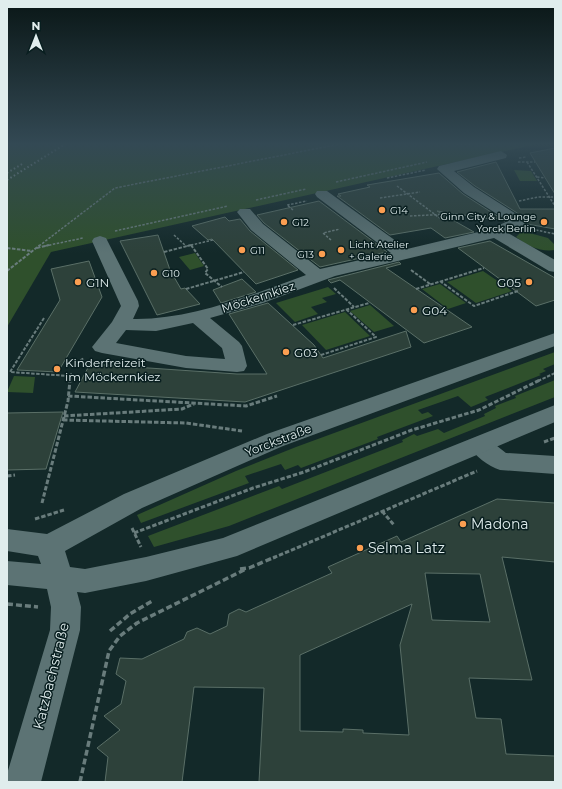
<svg xmlns="http://www.w3.org/2000/svg" width="562" height="789" font-family="Montserrat,sans-serif">
<rect width="100%" height="100%" fill="#132929"/>
<path fill="#2f502c" d="M7,143H542L51,252L7,327Z
M514,170L531,171L537,181H520Z
M522,231L548,238L555,245V250C540,252 528,246 516,237Z
M195,253L204,266L190,270L179,257Z
M483,271L512,291L476,303L447,282Z
M440,284L466,303L448,309L422,289Z
M328,287L336,294L322,298L327,302L311,307L318,314L295,322L276,303Z
M370,305L394,326L374,332L350,311Z
M345,312L370,336L326,350L302,325Z
M555,352V364L543,369L546,371L539,374L541,375L485,397L488,400L471,407L458,396L418,410L422,414L428,412L433,416L377,437L378,439L301,468L298,465L285,470L281,464L245,476L249,483L141,523L137,515L236,471L296,447Z
M14,376L35,377L33,393L7,392Z
M555,380V397L229,526L154,547L148,536L279,486L282,489L403,442L402,440L414,434L417,436L438,429L444,433L485,416L484,414L496,408L495,406L516,398L515,396Z"/>
<path fill="#2d413a" stroke="#5a6f67" fill-rule="evenodd" d="M555,148V194L530,153Z
M496,162L520,209H555V229L527,224L528,222L525,218L475,186L457,172Z
M439,173L463,194L505,221L499,220L500,218L490,219L437,211L474,232L445,238L431,228L390,235L337,196H341L338,194L370,187L367,185Z
M319,201L378,245L387,252L320,267L264,223L257,215Z
M225,217L229,221L240,219L250,231L298,270L256,284L212,239L208,240L192,226Z
M158,235L170,270L181,289L185,288L200,304L157,315L120,241Z
M490,241L555,278V300L536,306L458,248Z
M89,261L102,297L58,372L17,370L60,300L51,269Z
M399,262L401,264L386,268L472,327L424,343L340,280L331,283L328,280Z
M242,279L256,292L221,303L213,290Z
M268,303L314,345L323,358L406,331L411,347L245,402L75,392L90,364L237,374H267L229,314Z
M63,412L46,469L7,470V413Z
M497,499L555,503V562L502,557L532,680L469,678L476,718L501,719L506,754L555,756V782H259L264,688L194,687L182,782H105L108,757L97,748L120,730L104,716L121,704L126,681L116,674L120,658L142,659L184,639L187,632L197,628L210,634L227,626L229,614L239,609L246,612L332,573L328,567L397,536L401,542ZM425,573L480,574L490,622L432,620ZM412,604L400,645L409,735L363,733V730L343,729V732L300,731V655Z"/>
<g fill="none" stroke-linecap="round" stroke-linejoin="round">
<path stroke="#697c7c" stroke-width="1.5" stroke-dasharray="2.5 1.5" stroke-linecap="butt" d="M456,144H471
M519,158L526,157
M518,162H535
M527,162L555,206
M537,177L545,178
M387,178L426,170
M336,182L427,162
M397,186L445,222
M380,198L420,192
M256,200L306,189
M519,201L538,197H555
M293,210L287,205L307,201
M410,216L450,214
M536,230L555,234
M115,231L228,206
M174,235L186,246
M331,240L323,233L340,229
M191,245L192,246
M39,246L115,188L345,143
M45,246L83,238
M187,246L213,240"/>
<path stroke="#697c7c" stroke-width="2" stroke-dasharray="3.5 1.5" stroke-linecap="butt" d="M191,245L208,269L205,273L222,287
M7,248L32,251
M37,248L49,245
M164,252L191,245
M411,270L430,284
M7,271L40,245
M440,281L474,306L518,291
M334,288L354,307
M186,289L244,272
M416,289L484,268
M44,318L10,372L70,376
M293,325L369,303
M321,355L376,337L346,309
M76,363L84,358
M70,381L71,373
M538,381L555,373"/>
<path stroke="#697c7c" stroke-width="3" stroke-dasharray="4.5 2" stroke-linecap="butt" d="M68,396L246,406L277,396
M64,416L182,409L194,404
M63,420L186,423L242,431
M544,442L555,438
M7,476L15,475
M42,503L68,401L70,380
M382,511L394,525
M35,519L64,510
M132,528L141,547
M134,533L253,488L304,472L412,430L479,410L540,380
M273,558L477,471"/>
<path stroke="#697c7c" stroke-width="3.5" stroke-dasharray="6 3" stroke-linecap="butt" d="M240,569L249,568L275,557
M7,604L38,607
M110,631L130,614L152,601
M80,782L109,651L120,636L137,623L246,569"/>
<path fill="#5c7374" fill-rule="evenodd" d="M501,151L507,155L506,158L454,171L474,187L524,219L527,222L524,225L508,233L555,260V272L549,271L494,238L335,276L263,303L210,318L239,342L242,346L247,366L244,371L237,372L186,368L102,353L95,351L92,347L112,322L121,306L92,241L94,238L100,236L106,238L138,301L139,306L133,319C192,320 251,295 306,275L251,230L237,212L240,209H250L263,224L320,269L391,253L317,197L315,194L317,191H327L407,249L491,229L508,221L464,193L437,169L439,166ZM193,323L222,348L225,359L186,356L116,343L126,330L156,331Z
M480,437L488,439L506,453L555,456V474L500,470C488,466 475,456 468,445L472,439Z"/>
<path fill="#5c7374" fill-rule="evenodd" d="M555,333V346L283,446L142,508L65,551L70,567L85,569L146,557L223,538L555,405V422L237,556L146,581L85,593L77,592L81,607L80,630L41,782H7V774L50,630L51,607L47,589L7,585V561L41,564L38,556L7,551V529L47,534L124,494L267,434Z"/>
<path stroke="#98a8a8" stroke-width="2" stroke-dasharray="1.5 2.5" stroke-linecap="butt" d="M7,173L22,164
M7,180L67,143"/>
</g>
<linearGradient id="sky" x2="0" y2="1"><stop stop-color="#0a1717"/><stop offset="0.57" stop-color="#334954"/><stop offset="1" stop-color="#334954" stop-opacity="0"/></linearGradient>
<rect width="562" height="253" fill="url(#sky)"/>
<g fill="#fb9e51" stroke="#091f20" stroke-width="1.5">
<circle cx="382" cy="210" r="4"/>
<circle cx="284" cy="222" r="4"/>
<circle cx="544" cy="222" r="4"/>
<circle cx="242" cy="250" r="4"/>
<circle cx="341" cy="250" r="4"/>
<circle cx="322" cy="254" r="4"/>
<circle cx="154" cy="273" r="4"/>
<circle cx="78" cy="282" r="4"/>
<circle cx="529" cy="282" r="4"/>
<circle cx="414" cy="310" r="4"/>
<circle cx="286" cy="352" r="4"/>
<circle cx="57" cy="369" r="4"/>
<circle cx="463" cy="524" r="4"/>
<circle cx="360" cy="548" r="4"/>
</g>
<g text-anchor="middle" dominant-baseline="central" stroke-width="3" stroke-linejoin="round" paint-order="stroke">
<g font-size="10" fill="#e0eded" stroke="#091f20" text-anchor="start">
<text x="390" y="210">G14</text>
<text x="536" y="216" text-anchor="end">Ginn City &amp; Lounge<tspan x="536" dy="12">Yorck Berlin</tspan></text>
<text x="292" y="222">G12</text>
<text x="349" y="244">Licht Atelier<tspan x="349" dy="12">+ Galerie</tspan></text>
<text x="250" y="250">G11</text>
<text x="314" y="254" text-anchor="end">G13</text>
<text x="162" y="273">G10</text>
</g>
<g font-size="12" fill="#e0eded" stroke="#091f20" text-anchor="start">
<text x="86" y="282">G1N</text>
<text x="521" y="282" text-anchor="end">G05</text>
<text x="422" y="310">G04</text>
<text x="294" y="352">G03</text>
<text x="65" y="362">Kinderfreizeit<tspan x="65" dy="14">im Möckernkiez</tspan></text>
</g>
<g font-size="12" fill="#e0eded" stroke="#091f20">
<text transform="translate(258 297) rotate(-18)">Möckernkiez</text>
<text transform="translate(278 440) rotate(-21)">Yorckstraße</text>
</g>
<g font-size="14" fill="#e0eded" stroke="#091f20" text-anchor="start">
<text x="471" y="524">Madona</text>
<text x="368" y="548">Selma Latz</text>
</g>
<g font-size="14" fill="#e0eded" stroke="#091f20">
<text transform="translate(51 676) rotate(-76)">Katzbachstraße</text>
</g>
</g>
<rect width="562" height="789" fill="none" stroke="#e0eded" stroke-width="16"/>
<g transform="translate(36 36)" stroke="#091f20" stroke-width="3" paint-order="stroke">
<path d="M0-3L7 15L0 10L-7 15Z" fill="#e0eded"/>
<text y="-6" font-size="11" font-weight="bold" text-anchor="middle" fill="#e0eded">N</text>
</g>
</svg>
